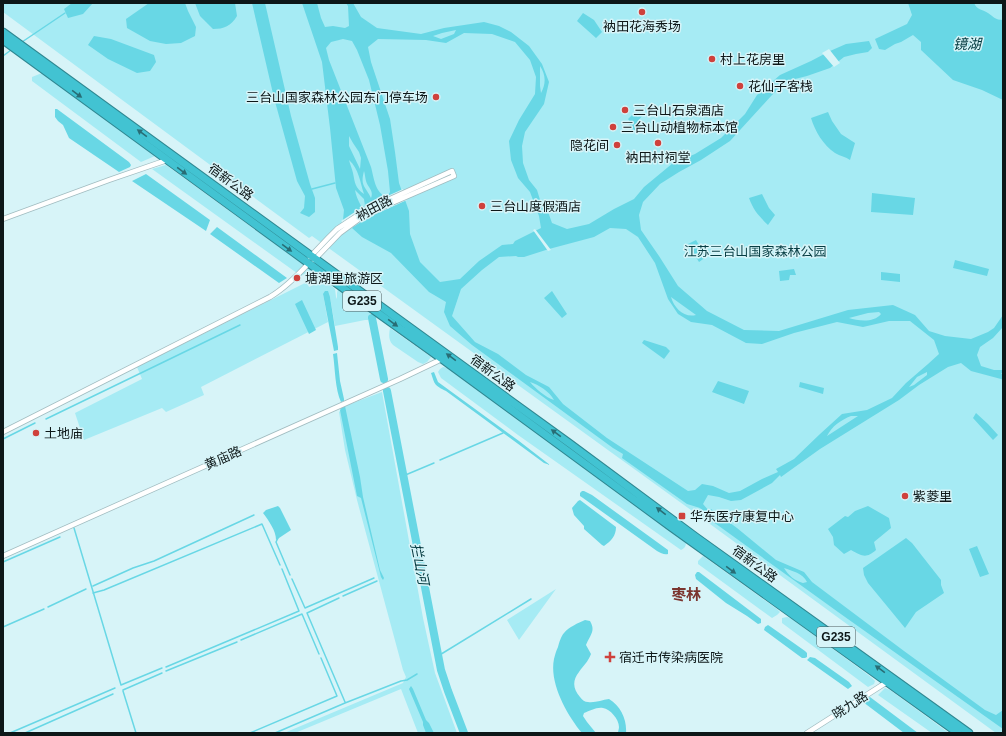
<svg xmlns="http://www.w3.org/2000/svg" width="1006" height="736" font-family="Helvetica,'Noto Sans SC',sans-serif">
<rect width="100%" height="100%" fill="#d7f4f8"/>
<path fill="#a6ebf4" d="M3,3H1003V733H996L684,505L312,236L309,238L3,12Z
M42,73L155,156L141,162L32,81V77Z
M166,165L311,270L301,276L152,169Z
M324,280L335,289L336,297L337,299V293L338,289L370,312V316L368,320H365L335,326L330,297L323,294L328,322L201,387L204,395L166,412L162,408L84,440L75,413L142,379L137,367L307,282L309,287Z
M390,328L431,357L427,362L423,364L418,362L393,345C388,340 389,334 390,328Z
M443,367L448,368L682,538L686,542C686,546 685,548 681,550L518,435L441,378L438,372L440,369Z
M382,392L423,618L435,673L457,733H418L401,689L295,733H284L403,683L406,677L403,670L357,500L345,450L339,412L345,406Z
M703,556L777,609L780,612L777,615L772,618L698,564V561Z
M556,589L519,640L507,620Z
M787,617L791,618L871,677L875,681L874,684L868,687L782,623V618Z
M885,688L890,690L949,733H932L878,695Z"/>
<path fill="#68d7e5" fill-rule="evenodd" d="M72,3H93L83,14L68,18L64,9Z
M149,3H185L188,11L196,27L195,36L181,43L166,44L150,41L127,28L126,19Z
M195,3H235L237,16C231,26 224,29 213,29L200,16Z
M252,3H265L291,116L310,184L315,198V212L309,217L300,213L304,208L305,196L297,181L274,98Z
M302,3H317L321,18L325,27L333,26L345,28L349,26L348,6L346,3H353L361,17L377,28L421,34L444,28L484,22L499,26L511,32L529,46L542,64L549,82L544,104L525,132L522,146L523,163L529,180L537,190L541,203L547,209L552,223L567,229L589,224L614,209L634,199L644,187L673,163L695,154L721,138L745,114L757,95L780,75L811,61L830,51L846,44L869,41L872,48L868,52L856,54L844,57L830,68L807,76L791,80L786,83L772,95L730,141L701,160L679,172L660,184L643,202L639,215L641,230L659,256L678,286L707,311L744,330L779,331L848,310L893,305L915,315L929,331L945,336L971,339L988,332L994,328L1003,315V327L993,338L980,347L977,355L981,366L994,370H1003V373H1001L1003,375V380L1001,379L971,371L961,363L948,367L919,385L899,400L820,449L781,477L780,475L772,483L741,500L731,501L719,497L708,495L703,504L709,511L711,509L737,528L776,560L804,572L812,582L904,651L985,710L996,715L1003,710V729L838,612L705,516L706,514L700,508L687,504L622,458L623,454L613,448L472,345L450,326L444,312L446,302L429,292L391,253L362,237L343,220L344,210L336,188L330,128L322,62ZM456,30L454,34L441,39L433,36L442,33ZM464,33L492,34L515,42L530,60L536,77L535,94L519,120L509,141L511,160L518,178L530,192L539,216L541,228L515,241L513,244L502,245L479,261L460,279L440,282L420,262L410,234L409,211L399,183L395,152L390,119L371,62L368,47L378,39L426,40L446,43ZM343,39L352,41L357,50L369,80L380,125L388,171L390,192L387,197C375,193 374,178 371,167L329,60L326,48L331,42ZM540,66C546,75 546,84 541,93L540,86ZM349,136L353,143L359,152L361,158L360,169L349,146ZM349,160C359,169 360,182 364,194C355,188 355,183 353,173C352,169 350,164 349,160ZM364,171C365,174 365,177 366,181C368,188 374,190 371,198C365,186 360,186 364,171ZM355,190L364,199L365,206H361C358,200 356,196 355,190ZM610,228L626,229L638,237L655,263L668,299L678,314L691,322L712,325L746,343L762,344L794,333L837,322L863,327L889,321H910L934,340L939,354L928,364L906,383L892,398L867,410L842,414L820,434L794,459L776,469L778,472L762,479L740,491L729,493L713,486L702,484L695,490L688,491L607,438L563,404L549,387L526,375L498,354L475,342L452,316L461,289L482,270L499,257L516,256L518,257H524L549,249L594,237ZM671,297L696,315C684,318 674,308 671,297ZM879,312L881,314C874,323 858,321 849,318L868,313ZM927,372V375L914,385L909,387L917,377ZM530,382C539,385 549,391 554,400C545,397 536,389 530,382ZM851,416H858L827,436C832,426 841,420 851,416ZM656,473L669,481L674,488C664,487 659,483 656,473ZM784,568C792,571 803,573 807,582L803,583C795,581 788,575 784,568Z
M908,3H974C977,10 982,9 988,13C994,17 995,20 1003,20V100L982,90L953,80L921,50V42L913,35L901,42L895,44L885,50L879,49L875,39L907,24L912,15Z
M583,13L594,20L602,32L596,38L577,21Z
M94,36L111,39L154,55L156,62L150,71L137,73L108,59L88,45Z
M55,109H57L129,162L131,165L130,167L119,172L69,138L63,125L58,121L55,117Z
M828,112L832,121L841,134L855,143L850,160C846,157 840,156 835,153C823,145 815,131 811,118Z
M634,113L638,117L641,113L643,115L637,122L640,125L635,130H630L627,127L631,123L628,119Z
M146,174L210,220L206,231L132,181Z
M872,193L915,198L913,215L871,212Z
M762,194L769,208L775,215L768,225C758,215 754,211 749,198Z
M217,227L287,278L279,283L210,234Z
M696,240L706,257L699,262L688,244Z
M955,260L989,269L987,276L953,268Z
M794,269L796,275H790L789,280L780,281L779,271Z
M881,272L900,274V282L881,280Z
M325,291H328L330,297L338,347V350L334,351L323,294Z
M552,291L567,314L562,318L544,298Z
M302,300L316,330L309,334L295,304Z
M644,340L666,347L670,351L664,359L642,343Z
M337,353L340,381L344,399V401L341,402C335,390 335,367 333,354Z
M434,372L438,382L519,441L550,465L544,463L446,391C434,385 435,385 431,373Z
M718,381L749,391L744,404L712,392Z
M800,382L824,388L823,394L799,387Z
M345,406L360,477L363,497L380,570L384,578L383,580L381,577L361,498L357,496L340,410L342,407Z
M976,413L988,424L998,435L993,440L973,418Z
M582,491H584L592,495L668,550V554C664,555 661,553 657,551L583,498L580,496V493Z
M580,500L616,527C616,536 611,541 604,546L602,545L584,529V526L574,515L572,508L578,501Z
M278,506L280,508L291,530L276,540C276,531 269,521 263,513L266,510Z
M868,506L889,518L891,528L874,542L876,550C866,559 862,556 851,550L844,554L834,545L833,537L828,529L845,516L848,517L855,511Z
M906,538L912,543L941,580V585L944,593L916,612L905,628L868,583L864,575L863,568Z
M977,546L989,574L980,577L969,549Z
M697,572H699L761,619V623L758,624L747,616L726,603L696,579L695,575Z
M585,620L590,621C596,631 590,635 586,645L591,654C588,662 583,666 579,672C572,681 573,689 580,697C582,700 585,702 588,702C595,703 602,700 609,699C621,706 627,720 626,733H618C618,731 619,729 619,727C619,719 610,709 603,708C596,707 590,711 584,713L583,716L587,722L596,733H582C567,715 549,683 554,659C555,655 556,651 558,647C559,643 561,636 564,633C569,627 578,623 585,620Z
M768,625L771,627L805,651L807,653V657L805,658H802L764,630L765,627Z
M810,657L815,658L849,682L852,686L848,689L807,660Z
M411,686L413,689L426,720L429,723L434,733H426L423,725V722L409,689Z
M870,697L918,733H904L863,702Z"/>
<path fill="#d7f4f8" d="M829,49L840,63L834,67L822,53Z
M403,189L407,200L367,218L350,229L341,221L361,208Z
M535,229L551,250L548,251L533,230Z"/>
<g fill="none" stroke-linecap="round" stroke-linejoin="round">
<path stroke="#68d7e5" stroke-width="1.5" d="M22,42L65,13
M3,56L11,50
M312,189L335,183
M46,419L240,325
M3,439L35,423
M440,460L503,433
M403,476L434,463
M74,528L121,685
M278,538L276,542L290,575
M3,562L60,537
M292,579L305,608L374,578
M93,586L133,568L154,561L254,515
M93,593L104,590L262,524L280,565
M343,596L377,581
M339,598L307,613L345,702
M48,607L86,589
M302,614L319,654
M3,627L44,609
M241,640L302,614
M438,656L531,599
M166,667L299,611L282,569
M166,671L237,642
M121,685L162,668
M123,690L162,673
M123,691L136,733
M10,733L115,688
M25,733L113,694
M250,733L337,696L321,658
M275,733L345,703L401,681L407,680L417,674"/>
<path stroke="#68d7e5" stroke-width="8" d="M372,318L384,379
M387,391L441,670L448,691L464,733
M649,471L682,494"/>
<defs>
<path id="minor" d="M3,219L109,180L167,160
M310,257L329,237L337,229L366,210L452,171L454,176L387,205L359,219L340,233L314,260
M3,432L270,297C285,288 297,276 309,263
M3,556L400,379L442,359
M807,733L887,682"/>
<path id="highway" d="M3,32L569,443L696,537L969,733
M3,40L322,273L442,359L671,527L958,733"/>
</defs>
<use href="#minor" stroke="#a1bcc0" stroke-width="6"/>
<use href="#highway" stroke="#2f8791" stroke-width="9"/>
<use href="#minor" stroke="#fff" stroke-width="4.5"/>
<use href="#highway" stroke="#42c3d2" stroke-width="7"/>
</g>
<defs><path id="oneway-solid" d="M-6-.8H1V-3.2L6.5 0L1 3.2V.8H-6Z"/></defs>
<g fill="#286d75">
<use href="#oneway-solid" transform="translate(77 94) rotate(36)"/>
<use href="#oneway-solid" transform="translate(142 133) rotate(-144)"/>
<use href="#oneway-solid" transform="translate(182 171) rotate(36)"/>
<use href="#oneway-solid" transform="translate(287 248) rotate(36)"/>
<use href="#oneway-solid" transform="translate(393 323) rotate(36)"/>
<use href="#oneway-solid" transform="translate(451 357) rotate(-144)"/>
<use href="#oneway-solid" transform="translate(556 433) rotate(-144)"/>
<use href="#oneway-solid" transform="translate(661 511) rotate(-143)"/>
<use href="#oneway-solid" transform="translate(731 570) rotate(36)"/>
<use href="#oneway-solid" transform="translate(880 669) rotate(-144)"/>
</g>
<g fill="#cf413c" stroke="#d7f4f8" stroke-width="1.5">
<circle cx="642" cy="12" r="4"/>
<circle cx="712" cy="59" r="4"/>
<circle cx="740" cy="86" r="4"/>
<circle cx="436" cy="97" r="4"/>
<circle cx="625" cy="110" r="4"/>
<circle cx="613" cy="127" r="4"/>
<circle cx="658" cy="143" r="4"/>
<circle cx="617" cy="145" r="4"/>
<circle cx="482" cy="206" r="4"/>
<circle cx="297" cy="278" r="4"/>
<circle cx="36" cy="433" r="4"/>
<circle cx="905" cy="496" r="4"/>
<rect x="678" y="512" width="8" height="8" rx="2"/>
<path d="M608 651h4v4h4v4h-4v4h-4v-4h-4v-4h4z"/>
</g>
<g text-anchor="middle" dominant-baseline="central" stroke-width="3" stroke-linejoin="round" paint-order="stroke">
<g fill="#d7f4f8" stroke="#4a595b" stroke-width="1">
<rect x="343" y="291" width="38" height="20" rx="3"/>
<rect x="817" y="627" width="38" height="20" rx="3"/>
</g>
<g font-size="12" font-weight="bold" fill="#0d1718">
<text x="362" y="301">G235</text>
<text x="836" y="637">G235</text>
</g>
<g font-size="13" fill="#0d1718" stroke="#d7f4f8" text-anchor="start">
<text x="642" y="26" text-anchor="middle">衲田花海秀场</text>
<text x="720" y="59">村上花房里</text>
<text x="748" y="86">花仙子客栈</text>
<text x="428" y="97" text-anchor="end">三台山国家森林公园东门停车场</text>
<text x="633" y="110">三台山石泉酒店</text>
<text x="621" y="127">三台山动植物标本馆</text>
<text x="609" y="145" text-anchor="end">隐花间</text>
<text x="658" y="157" text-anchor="middle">衲田村祠堂</text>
<text x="490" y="206">三台山度假酒店</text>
<text x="305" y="278">塘湖里旅游区</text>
<text x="44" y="433">土地庙</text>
<text x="913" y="496">紫菱里</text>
<text x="690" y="516">华东医疗康复中心</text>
<text x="619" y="657">宿迁市传染病医院</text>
</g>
<g font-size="13" fill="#0d1718" stroke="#d7f4f8">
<text transform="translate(231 182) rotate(36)">宿新公路</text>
<text transform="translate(374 208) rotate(-28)">衲田路</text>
<text transform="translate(493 373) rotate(36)">宿新公路</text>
<text transform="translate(223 458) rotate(-24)">黄庙路</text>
<text transform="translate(755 564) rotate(36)">宿新公路</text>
<text transform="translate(850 705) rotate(-33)">晓九路</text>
</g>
<g font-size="13" fill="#063d43" stroke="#d7f4f8">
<text x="755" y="251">江苏三台山国家森林公园</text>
</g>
<g font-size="14" font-style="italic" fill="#00373d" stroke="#d7f4f8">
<text x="967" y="44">镜湖</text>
<text transform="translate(420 564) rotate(79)">拦山河</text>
</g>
<g font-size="15" font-weight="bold" fill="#7b352f" stroke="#d7f4f8">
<text x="686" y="594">枣林</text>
</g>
</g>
<rect width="1006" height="736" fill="none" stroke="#0d1718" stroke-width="8"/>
</svg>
